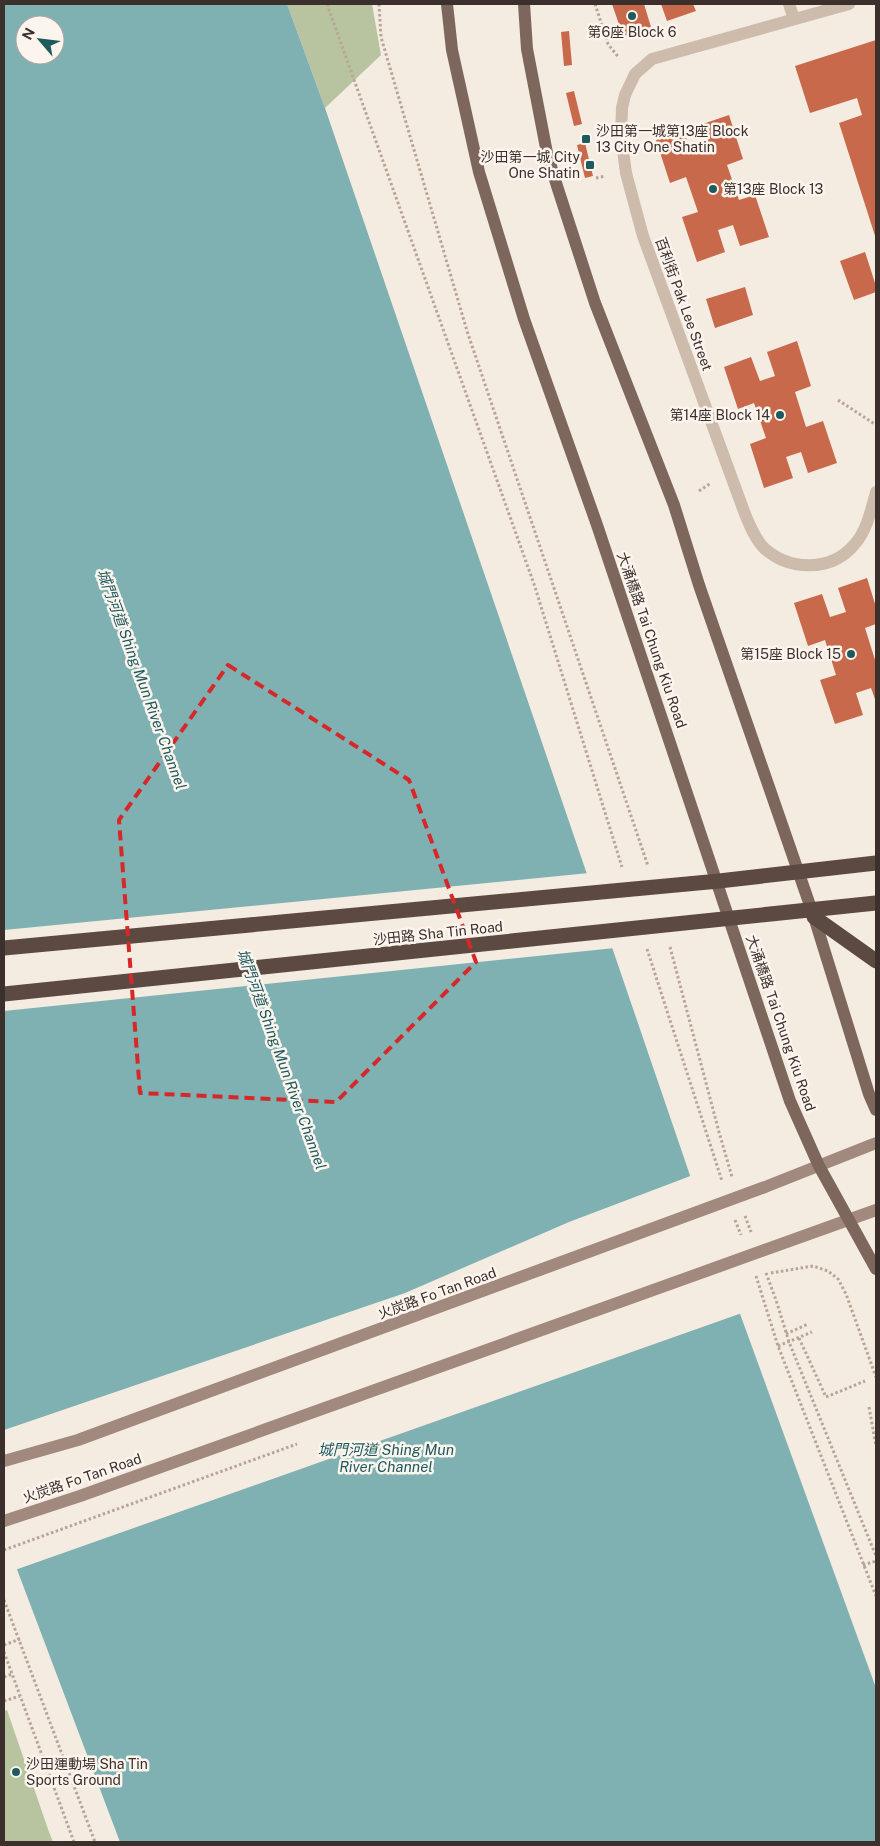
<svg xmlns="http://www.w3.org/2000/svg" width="880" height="1846" font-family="'Public Sans','Noto Sans TC',sans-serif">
<rect width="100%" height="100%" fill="#f4ebe1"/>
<path fill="#b8c4a0" d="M287,4H372L381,55L325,108Z
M7,1710L49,1832L53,1842H4V1711Z"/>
<path fill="#7fb0b2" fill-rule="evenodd" d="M4,4H287L325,108L695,1190L876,1688V1842H120L4,1535ZM25,25H55V55H25Z"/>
<path fill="#f4ebe1" d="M589,873L615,948L4,1011V930Z
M693,1175L742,1313L15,1570L4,1542V1430L405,1293L569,1222Z"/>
<path fill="#c8694b" d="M612,4H644L651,27L623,36Z
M661,4H693L696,11L667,21Z
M569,31L572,65L564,66L561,32Z
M876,40V239L839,123L862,115L857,98L810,113L795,66Z
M574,91L582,124L574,126L566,93Z
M729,115L743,159L727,165L739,200L755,195L769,237L740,246L733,225L718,230L725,252L697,262L682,217L698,212L686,177L670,183L656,140L684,131L691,154L707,149L700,125Z
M585,143L593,176L585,178L577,145Z
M865,252L876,286V292L854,300L840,261Z
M745,287L753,315L715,328L706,299Z
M797,341L811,386L795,392L806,427L823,421L837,463L808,473L801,452L786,457L793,478L764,488L750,444L766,438L754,403L738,409L724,367L751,357L760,381L775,376L767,352Z
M867,578L876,607V624L865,628L876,663V702L871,688L856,693L863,715L835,724L820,680L836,675L825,640L808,646L794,603L822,594L830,617L846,612L838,588Z"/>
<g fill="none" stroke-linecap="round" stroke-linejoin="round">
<path stroke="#b9a596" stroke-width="3" stroke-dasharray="2.5 2.5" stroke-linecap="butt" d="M327,4L534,584L622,867
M379,4L381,37L467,331L648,866
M595,4L608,44L619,58
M596,178L605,176
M838,400L876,425
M699,491L711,483
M670,947L719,1132L732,1177
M647,949L722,1181
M745,1216L751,1232
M735,1220L741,1235
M766,1273L776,1300L789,1342L876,1556
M771,1273L813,1266L828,1271L838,1279L846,1294L876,1377
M756,1276L778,1346L876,1596
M786,1334L808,1324
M799,1338L826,1397L865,1381
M778,1346L812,1332
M869,1407L876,1446
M4,1550L297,1444
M863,1565L876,1561
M4,1600L95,1842
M4,1645L20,1639
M4,1652L74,1842
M4,1677L12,1674
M4,1701L20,1696"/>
<path stroke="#cdbbac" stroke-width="12" d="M789,4L794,19
M849,4L652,59L635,74L625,95L622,108L621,136L626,173L643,236L745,514C750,526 755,539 764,548C789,571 831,572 854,545C867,531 871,510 876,492"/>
<path stroke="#a18a7d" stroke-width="12" d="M4,1461L78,1440L765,1187L876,1143
M4,1521L80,1496L876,1210"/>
<path stroke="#7d675c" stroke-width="12" d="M447,4L452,50L479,172L524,319L597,525L790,1101L819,1166L876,1269
M524,4L527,49L547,153L557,186L595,303L674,505L699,585L814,917L869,1094L876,1110"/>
<path stroke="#5c4a42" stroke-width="15" d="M814,917L876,961
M4,948L719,881L876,863
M4,994L876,903"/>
</g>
<path fill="none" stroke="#d62828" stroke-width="4" stroke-dasharray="10 6" stroke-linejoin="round" d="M228,665L409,780L476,962L336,1102L140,1093L119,820Z"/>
<g fill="#1f5a5e" stroke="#fbf5ee" stroke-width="2">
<circle cx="632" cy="16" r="5"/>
<rect x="581" y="134" width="10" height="10" rx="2.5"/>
<rect x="585" y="160" width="10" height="10" rx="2.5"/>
<circle cx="713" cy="189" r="5"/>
<circle cx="780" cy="415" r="5"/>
<circle cx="851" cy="654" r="5"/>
<circle cx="16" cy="1772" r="5"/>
</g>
<g text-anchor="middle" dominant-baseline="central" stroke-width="5" stroke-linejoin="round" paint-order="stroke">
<g font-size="14" fill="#3b302b" stroke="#fbf5ee" text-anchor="start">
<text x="632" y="32" text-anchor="middle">第6座 Block 6</text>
<text x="596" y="131">沙田第一城第13座 Block<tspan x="596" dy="16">13 City One Shatin</tspan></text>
<text x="580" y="157" text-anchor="end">沙田第一城 City<tspan x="580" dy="16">One Shatin</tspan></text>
<text x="723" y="189">第13座 Block 13</text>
<text x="770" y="415" text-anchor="end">第14座 Block 14</text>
<text x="841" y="654" text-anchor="end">第15座 Block 15</text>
<text x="26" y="1764">沙田運動場 Sha Tin<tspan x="26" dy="16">Sports Ground</tspan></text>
</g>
<g font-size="14" fill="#3b302b" stroke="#fbf5ee">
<text transform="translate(684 304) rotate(70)">百利街 Pak Lee Street</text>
<text transform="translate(652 640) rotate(71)">大涌橋路 Tai Chung Kiu Road</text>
<text transform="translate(438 933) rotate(-6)">沙田路 Sha Tin Road</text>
<text transform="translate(781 1023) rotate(71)">大涌橋路 Tai Chung Kiu Road</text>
<text transform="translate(437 1293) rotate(-20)">火炭路 Fo Tan Road</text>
<text transform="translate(82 1478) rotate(-19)">火炭路 Fo Tan Road</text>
</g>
<g font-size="15" font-style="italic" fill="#1f5a5e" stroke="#fbf5ee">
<text transform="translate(142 679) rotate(70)">城門河道 Shing Mun River Channel</text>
<text transform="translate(282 1059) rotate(70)">城門河道 Shing Mun River Channel</text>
<text x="386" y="1449">城門河道 Shing Mun<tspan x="386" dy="17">River Channel</tspan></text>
</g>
</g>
<rect width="880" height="1846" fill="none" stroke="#3b302b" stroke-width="10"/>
<g transform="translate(40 40) rotate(298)"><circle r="24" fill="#fbf5ee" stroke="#aea6a0"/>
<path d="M0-4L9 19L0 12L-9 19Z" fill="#1f5a5e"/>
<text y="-8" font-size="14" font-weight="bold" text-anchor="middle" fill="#3b302b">N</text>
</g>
</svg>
